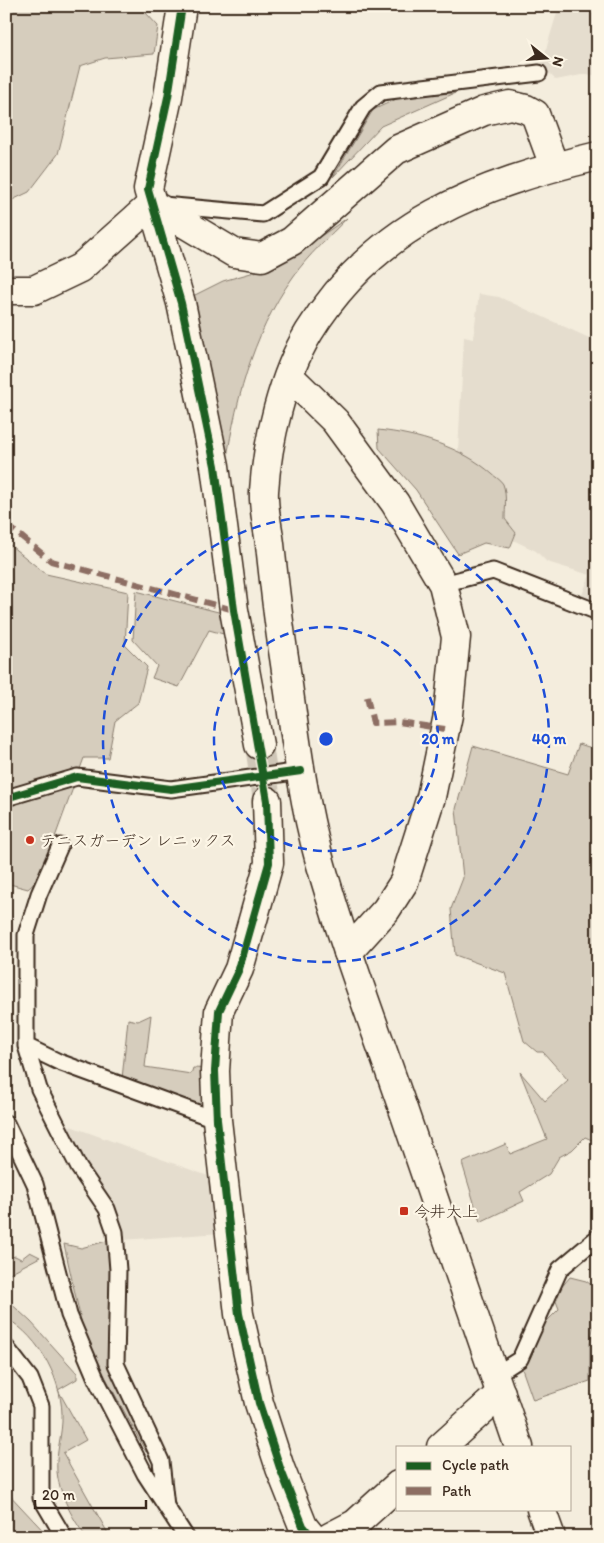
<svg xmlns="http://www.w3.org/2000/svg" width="604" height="1543" font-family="Itim,'Klee One',sans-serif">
<rect width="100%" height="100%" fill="#f4eddd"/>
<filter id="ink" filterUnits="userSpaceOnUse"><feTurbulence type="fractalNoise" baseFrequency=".02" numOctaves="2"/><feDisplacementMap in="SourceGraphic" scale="10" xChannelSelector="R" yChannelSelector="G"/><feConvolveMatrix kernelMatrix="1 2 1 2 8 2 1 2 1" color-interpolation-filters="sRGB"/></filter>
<g filter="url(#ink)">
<path fill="#e5ddce" d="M559,6H598V76L586,74L556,80L541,66Z
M479,294L499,297L598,342V620L575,612L590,575L547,562L536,551L513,540L516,533L505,519L506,502L458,452L464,337L473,339Z
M62,1123L219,1180L221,1233L122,1240L113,1207Z"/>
<path fill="#d6cdbd" stroke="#887c6e" d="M6,6H154L146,13L158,26L154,54L105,58L80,66L58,154L29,192L6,203Z
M455,93L381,126L333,177L373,110L403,96Z
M347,218C329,237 308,255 293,277C251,336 234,407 224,477L191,297L223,281L279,265Z
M378,430C417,434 462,447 492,474C495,477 501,480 503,484C507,495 505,508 505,519L516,533L510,548L484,543L458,554L416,490L379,448Z
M6,542L46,574L128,592L125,645L147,667L138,703L115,721L108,758H84L40,878L28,889L6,883Z
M136,591L230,615L234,637L209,630L179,687L152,678L157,666L133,640Z
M579,744L598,750V1137L592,1140L585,1137L572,1150L559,1157L549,1174L520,1192L524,1201L480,1222L462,1163L506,1144L510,1154L547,1139L520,1072L545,1101L568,1080L543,1052H537L524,1041L505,973L455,955L451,909L463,878L456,809L473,746L568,774Z
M151,1015L145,1067L191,1074L193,1068L213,1069L214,1113L122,1079L128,1019L138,1021Z
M110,1240L113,1271L110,1362L149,1451L146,1452L99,1365L82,1325L64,1244L81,1248Z
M30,1252L40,1257L6,1275V1259L15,1256L21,1259Z
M570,1277L586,1281L598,1290V1303L590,1344V1381L533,1400L521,1366L539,1329L559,1309L554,1296Z
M6,1299L31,1322L77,1373V1379L58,1390L86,1440L63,1453L110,1537H86C73,1519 63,1501 58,1479C54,1459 61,1441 62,1422C64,1382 40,1337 6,1318Z
M6,1491L49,1537H6Z"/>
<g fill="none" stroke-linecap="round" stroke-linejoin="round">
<path stroke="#cfc6b7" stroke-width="28" stroke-dasharray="28 14" stroke-linecap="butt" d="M259,745L267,801"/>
<defs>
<path id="service" d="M163,205L263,214L321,177L363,107L381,92L539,73
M443,584L493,571L598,612
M6,798L77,777L171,789L301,771
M60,846L39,894L26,935V1046L59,1062L217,1120
M26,1046L39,1089L79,1168L107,1209L115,1232L118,1270L116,1364L161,1461L166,1506
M6,1123L35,1184L69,1315L97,1381L145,1474L186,1537
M6,1347L30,1378L41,1406V1498L64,1537
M495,1375L520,1359L560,1269L598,1237"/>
<path id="minor" d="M182,6L168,97L148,189L181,303L215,466L234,610L259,745
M152,204L234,253L262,257L292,241L396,150L484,111L510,105L526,109L535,114L554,166
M6,290H34L80,268L152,204
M289,376L335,421L395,503L443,584L456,637L448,715L431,797L404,882L386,910L348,952
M267,801L269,863L239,969L219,1011L215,1071L217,1120L239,1314L259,1403L280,1468L303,1526L312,1537
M441,1447L501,1393
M330,1537L355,1524L398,1485"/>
<path id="tertiary" d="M519,1447C479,1332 440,1217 401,1103C373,1022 342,941 319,858C301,793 294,724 284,657C278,619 274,582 270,544C268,527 263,509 264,491C267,442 283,375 309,332C376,223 479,184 598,156
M541,1509L551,1537"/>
</defs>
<use href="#service" stroke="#3b2a1e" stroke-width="19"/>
<use href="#minor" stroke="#3b2a1e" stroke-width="31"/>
<use href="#tertiary" stroke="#3b2a1e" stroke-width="31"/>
<use href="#service" stroke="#fcf5e5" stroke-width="15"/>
<use href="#minor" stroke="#fcf5e5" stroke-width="28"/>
<use href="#tertiary" stroke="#fcf5e5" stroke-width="28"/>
<path stroke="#8d6e63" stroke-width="6" stroke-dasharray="12 6" stroke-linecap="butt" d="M6,524L51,561L234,610
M367,697L373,723L399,722L445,729"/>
<defs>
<path id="cycleway" d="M182,6L168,97L148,189L181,303L215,466L234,610L267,801L269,863L239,969L219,1011L215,1071L217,1120L239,1314L259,1403L280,1468L303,1526L312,1537
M6,798L77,777L171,789L301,771"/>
</defs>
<use href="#cycleway" stroke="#fcf5e5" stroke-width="11"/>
<use href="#cycleway" stroke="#1b5e20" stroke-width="8"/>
</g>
</g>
<g fill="none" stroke="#1d4ed8" stroke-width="2.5" stroke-dasharray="9 6">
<circle cx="326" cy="739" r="112"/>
<circle cx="326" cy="739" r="223"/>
</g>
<g fill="#c8321e" stroke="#fcf5e5" stroke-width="2">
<circle cx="30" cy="840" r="5"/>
<rect x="399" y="1206" width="10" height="10" rx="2.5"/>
</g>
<g text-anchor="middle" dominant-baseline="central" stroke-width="4.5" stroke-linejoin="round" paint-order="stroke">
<g font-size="16" fill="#3b2a1e" stroke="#fcf5e5" text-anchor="start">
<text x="40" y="840">テニスガーデン レニックス</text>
<text x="414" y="1211">今井大上</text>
</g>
</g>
<circle cx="326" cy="739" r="8" fill="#1d4ed8" stroke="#fcf5e5" stroke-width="2.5"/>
<g font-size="15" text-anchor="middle" font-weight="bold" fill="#1d4ed8" stroke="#fcf5e5" stroke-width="4.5" stroke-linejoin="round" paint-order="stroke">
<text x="438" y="744">20 m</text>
<text x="549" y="744">40 m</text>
</g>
<rect width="604" height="1543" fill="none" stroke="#fcf5e5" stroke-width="25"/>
<rect x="12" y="12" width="579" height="1518" fill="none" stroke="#3b2a1e" stroke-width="2" filter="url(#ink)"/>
<rect x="396" y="1446" width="175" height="65" fill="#fcf5e5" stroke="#afa495"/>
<rect x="406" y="1462" width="25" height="8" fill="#1b5e20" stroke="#afa495"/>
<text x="442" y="1470" font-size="15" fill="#3b2a1e">Cycle path</text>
<rect x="406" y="1487" width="25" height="8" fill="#8d6e63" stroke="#afa495"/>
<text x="442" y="1496" font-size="15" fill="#3b2a1e">Path</text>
<g transform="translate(546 58) rotate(107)" stroke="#fcf5e5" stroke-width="4" paint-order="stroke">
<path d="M0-4L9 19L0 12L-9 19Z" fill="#3b2a1e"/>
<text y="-8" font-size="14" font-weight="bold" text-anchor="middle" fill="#3b2a1e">N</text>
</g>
<path d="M35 1500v8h111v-8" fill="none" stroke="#3b2a1e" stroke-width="2.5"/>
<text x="42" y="1500" font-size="15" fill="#3b2a1e" stroke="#fcf5e5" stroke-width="4" paint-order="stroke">20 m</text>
</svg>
